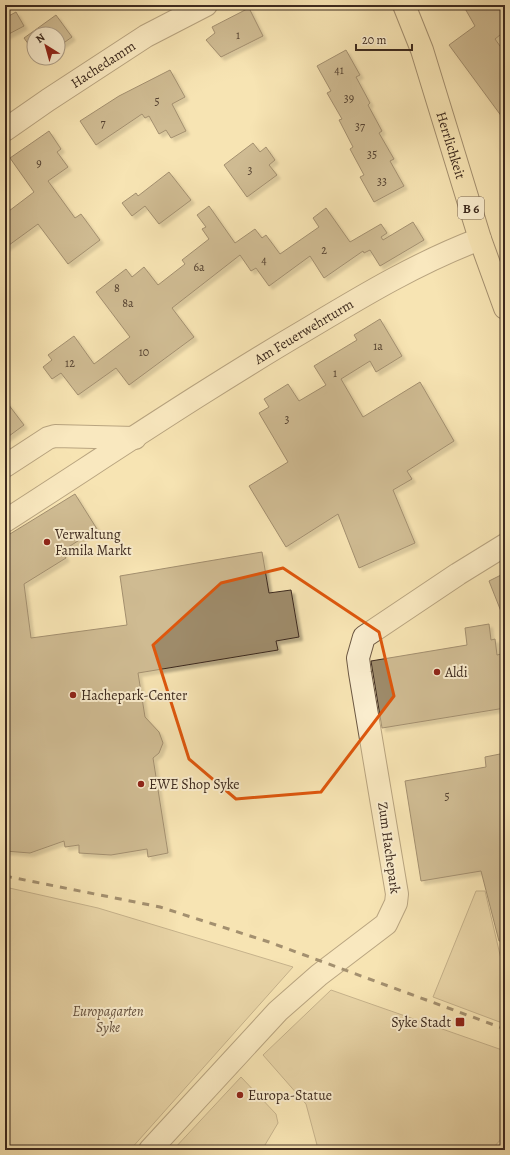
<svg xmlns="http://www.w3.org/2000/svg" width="510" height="1155" font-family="Alegreya,serif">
<defs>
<filter id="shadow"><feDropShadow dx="3.5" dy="3.5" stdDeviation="1" flood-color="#0004"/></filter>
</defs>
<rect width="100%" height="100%" fill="#f7e4b3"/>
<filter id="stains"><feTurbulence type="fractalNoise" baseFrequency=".005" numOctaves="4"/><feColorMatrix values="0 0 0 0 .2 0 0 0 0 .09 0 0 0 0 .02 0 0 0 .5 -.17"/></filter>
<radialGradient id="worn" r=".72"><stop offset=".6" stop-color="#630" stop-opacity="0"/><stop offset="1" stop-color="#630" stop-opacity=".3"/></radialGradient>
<path fill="#d7c49a" stroke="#8a775c" d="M5,887L98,908L293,967L130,1150H5Z
M476,891H485L505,976V1024L433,997Z
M331,990L505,1051V1135L491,1150H321L317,1145L306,1104L263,1055Z
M241,1077L276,1114L278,1123L262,1150H173Z"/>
<path fill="#9e8b6b" stroke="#3d2a1e" filter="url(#shadow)" d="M463,5H505V31L495,39L505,53V121L449,45L475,26Z
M249,8L263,36L221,57L206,40L215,33L212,27Z
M16,12L24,26L5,36V18Z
M56,15L72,37L58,47V34H34V52L24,38Z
M346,50L360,75L356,77L370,103L368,105L382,131L379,133L394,159L390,161L404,186L374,202L360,177L364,175L350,149L353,147L339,120L342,119L327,93L331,91L317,66Z
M170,70L185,97L172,104L186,131L171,138L166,130L159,134L149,116L145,118L142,114L96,145L80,121L119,96Z
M49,131L61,149L57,152L68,167L48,181L75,218L81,214L100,240L68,264L38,224L5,248V214L34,192L10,158Z
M253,143L260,152L266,147L275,160L269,165L277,175L247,197L224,165Z
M169,172L191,200L159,224L145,206L132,216L122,203L136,193L138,196Z
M209,206L235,243L255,229L262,238L266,235L280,254L319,227L313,218L326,208L350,242L381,224L387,233L381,237L383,240L413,222L424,240L380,266L370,250L364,253L363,251L324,278L310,256L269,286L256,268L251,271L240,255L172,308L194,337L129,385L116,368L78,395L61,373L52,379L43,367L52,360L48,355L74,336L94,364L130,337L96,292L126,269L132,277L144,267L158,285L185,264L182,260L209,239L202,229L206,227L197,215Z
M380,319L402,356L376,372L370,361L341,379L363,417L420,382L454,441L407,471L412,479L393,490L415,543L359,568L338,514L286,547L249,486L288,462L259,413L269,407L264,399L288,384L299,401L326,385L314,366L357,340L354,335Z
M5,400L24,425L5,439Z
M75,494L97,529L62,551L66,558L24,584L31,638L127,625L120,576L262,552L269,593L291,590L299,637L276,641L278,650L138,673L145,717L159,732L163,743L159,753L153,758L168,853L148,857L147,849L111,855L79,853V845L65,847L64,841L30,853L5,851V537Z
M505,573V619H504L489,581Z
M489,624L491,640L495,639L497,655L501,654L505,683V708L382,728L371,661L467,645L465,628Z
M505,753V941H499L481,871L421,881L405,781L486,767L485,757Z"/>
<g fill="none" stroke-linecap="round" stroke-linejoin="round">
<defs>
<g id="minor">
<path id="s1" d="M5,130L48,100L146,36L206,5"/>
<path d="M5,466L48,438L55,436L135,438"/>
<path id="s2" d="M5,521C106,456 205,389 309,328C364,295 419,262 480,239"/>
<path d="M150,1150L278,1011L319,975L386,924L396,903L397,894L360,673L358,658L364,637L458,574L505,545"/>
</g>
<g id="major">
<path id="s3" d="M404,5L422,50L480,239L505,308"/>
</g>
</defs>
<use href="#minor" stroke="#6c5843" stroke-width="24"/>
<use href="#major" stroke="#3d2a1e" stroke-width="24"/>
<use href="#minor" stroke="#faedce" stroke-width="22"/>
<use href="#major" stroke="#f7e4b3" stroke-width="22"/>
<path stroke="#3d2a1e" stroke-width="3" stroke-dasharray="7 7" stroke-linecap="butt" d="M5,876L160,907L269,942L505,1029"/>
</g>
<path d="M0 0H510V1155H0ZM283,568L379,632L394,696L321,792L236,799L189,759L153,645L221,583Z" fill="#f7e4b3" fill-opacity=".55" fill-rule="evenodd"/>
<path fill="none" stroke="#df570d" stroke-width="3" stroke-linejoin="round" d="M283,568L379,632L394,696L321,792L236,799L189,759L153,645L221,583Z"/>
<g fill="#8f2418" stroke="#faedce" stroke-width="1.5">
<circle cx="47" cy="542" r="4"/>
<circle cx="437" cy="672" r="4"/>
<circle cx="73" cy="695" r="4"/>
<circle cx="141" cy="784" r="4"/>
<rect x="455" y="1017" width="10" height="10" rx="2"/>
<circle cx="240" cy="1095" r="4"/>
</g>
<g text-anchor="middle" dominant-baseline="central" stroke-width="4" stroke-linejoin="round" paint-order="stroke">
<g font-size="12" fill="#554231">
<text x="238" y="35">1</text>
<text x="339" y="70">41</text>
<text x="349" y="98">39</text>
<text x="157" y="101">5</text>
<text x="103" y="123">7</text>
<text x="360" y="126">37</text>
<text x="372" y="154">35</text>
<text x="39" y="163">9</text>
<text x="250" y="170">3</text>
<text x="382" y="181">33</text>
<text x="324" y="250">2</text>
<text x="264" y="260">4</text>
<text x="199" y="267">6a</text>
<text x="117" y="288">8</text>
<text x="128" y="303">8a</text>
<text x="378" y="346">1a</text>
<text x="144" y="352">10</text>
<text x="70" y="363">12</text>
<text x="335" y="373">1</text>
<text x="287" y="419">3</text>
<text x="447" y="796">5</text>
</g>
<rect fill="#faedce" stroke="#766453" stroke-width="1" x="458" y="197" width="26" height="22" rx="3"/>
<g font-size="13" font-weight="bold" fill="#3d2a1e">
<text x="471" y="208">B 6</text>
</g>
<g font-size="14" fill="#3d2a1e" stroke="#faedce">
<text stroke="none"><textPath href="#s1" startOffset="118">Hachedamm</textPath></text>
<text stroke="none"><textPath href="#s3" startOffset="148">Herrlichkeit</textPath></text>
<text stroke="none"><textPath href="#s2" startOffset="354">Am Feuerwehrturm</textPath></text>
<text transform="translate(389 848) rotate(82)">Zum Hachepark</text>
</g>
<g font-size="14" fill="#3d2a1e" stroke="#faedce" text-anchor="start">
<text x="55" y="534">Verwaltung<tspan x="55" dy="16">Famila Markt</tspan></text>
<text x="445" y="672">Aldi</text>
<text x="81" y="695">Hachepark-Center</text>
<text x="149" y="784">EWE Shop Syke</text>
<text x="451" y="1022" text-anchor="end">Syke Stadt</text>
<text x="248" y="1095">Europa-Statue</text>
</g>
<g font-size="14" font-style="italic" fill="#64503d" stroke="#faedce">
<text x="108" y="1011">Europagarten<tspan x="108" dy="16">Syke</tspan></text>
</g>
</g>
<rect width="510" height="1155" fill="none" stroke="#f7e4b3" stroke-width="20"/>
<rect x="6" y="6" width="498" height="1143" fill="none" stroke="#3d2a1e" stroke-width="2"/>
<rect x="10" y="10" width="490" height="1135" fill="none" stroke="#3d2a1e"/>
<g transform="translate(46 46) rotate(323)"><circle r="19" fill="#faedce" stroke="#ae9f88"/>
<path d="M0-3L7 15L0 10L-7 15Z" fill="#8f2418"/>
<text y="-6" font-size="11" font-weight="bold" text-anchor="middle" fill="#3d2a1e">N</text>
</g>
<path d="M356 44v6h56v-6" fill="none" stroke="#3d2a1e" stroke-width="2"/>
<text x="362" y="44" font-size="12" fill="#3d2a1e" stroke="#faedce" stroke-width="3" paint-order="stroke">20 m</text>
<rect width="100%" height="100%" filter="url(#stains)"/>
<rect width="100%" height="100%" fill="url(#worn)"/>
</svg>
